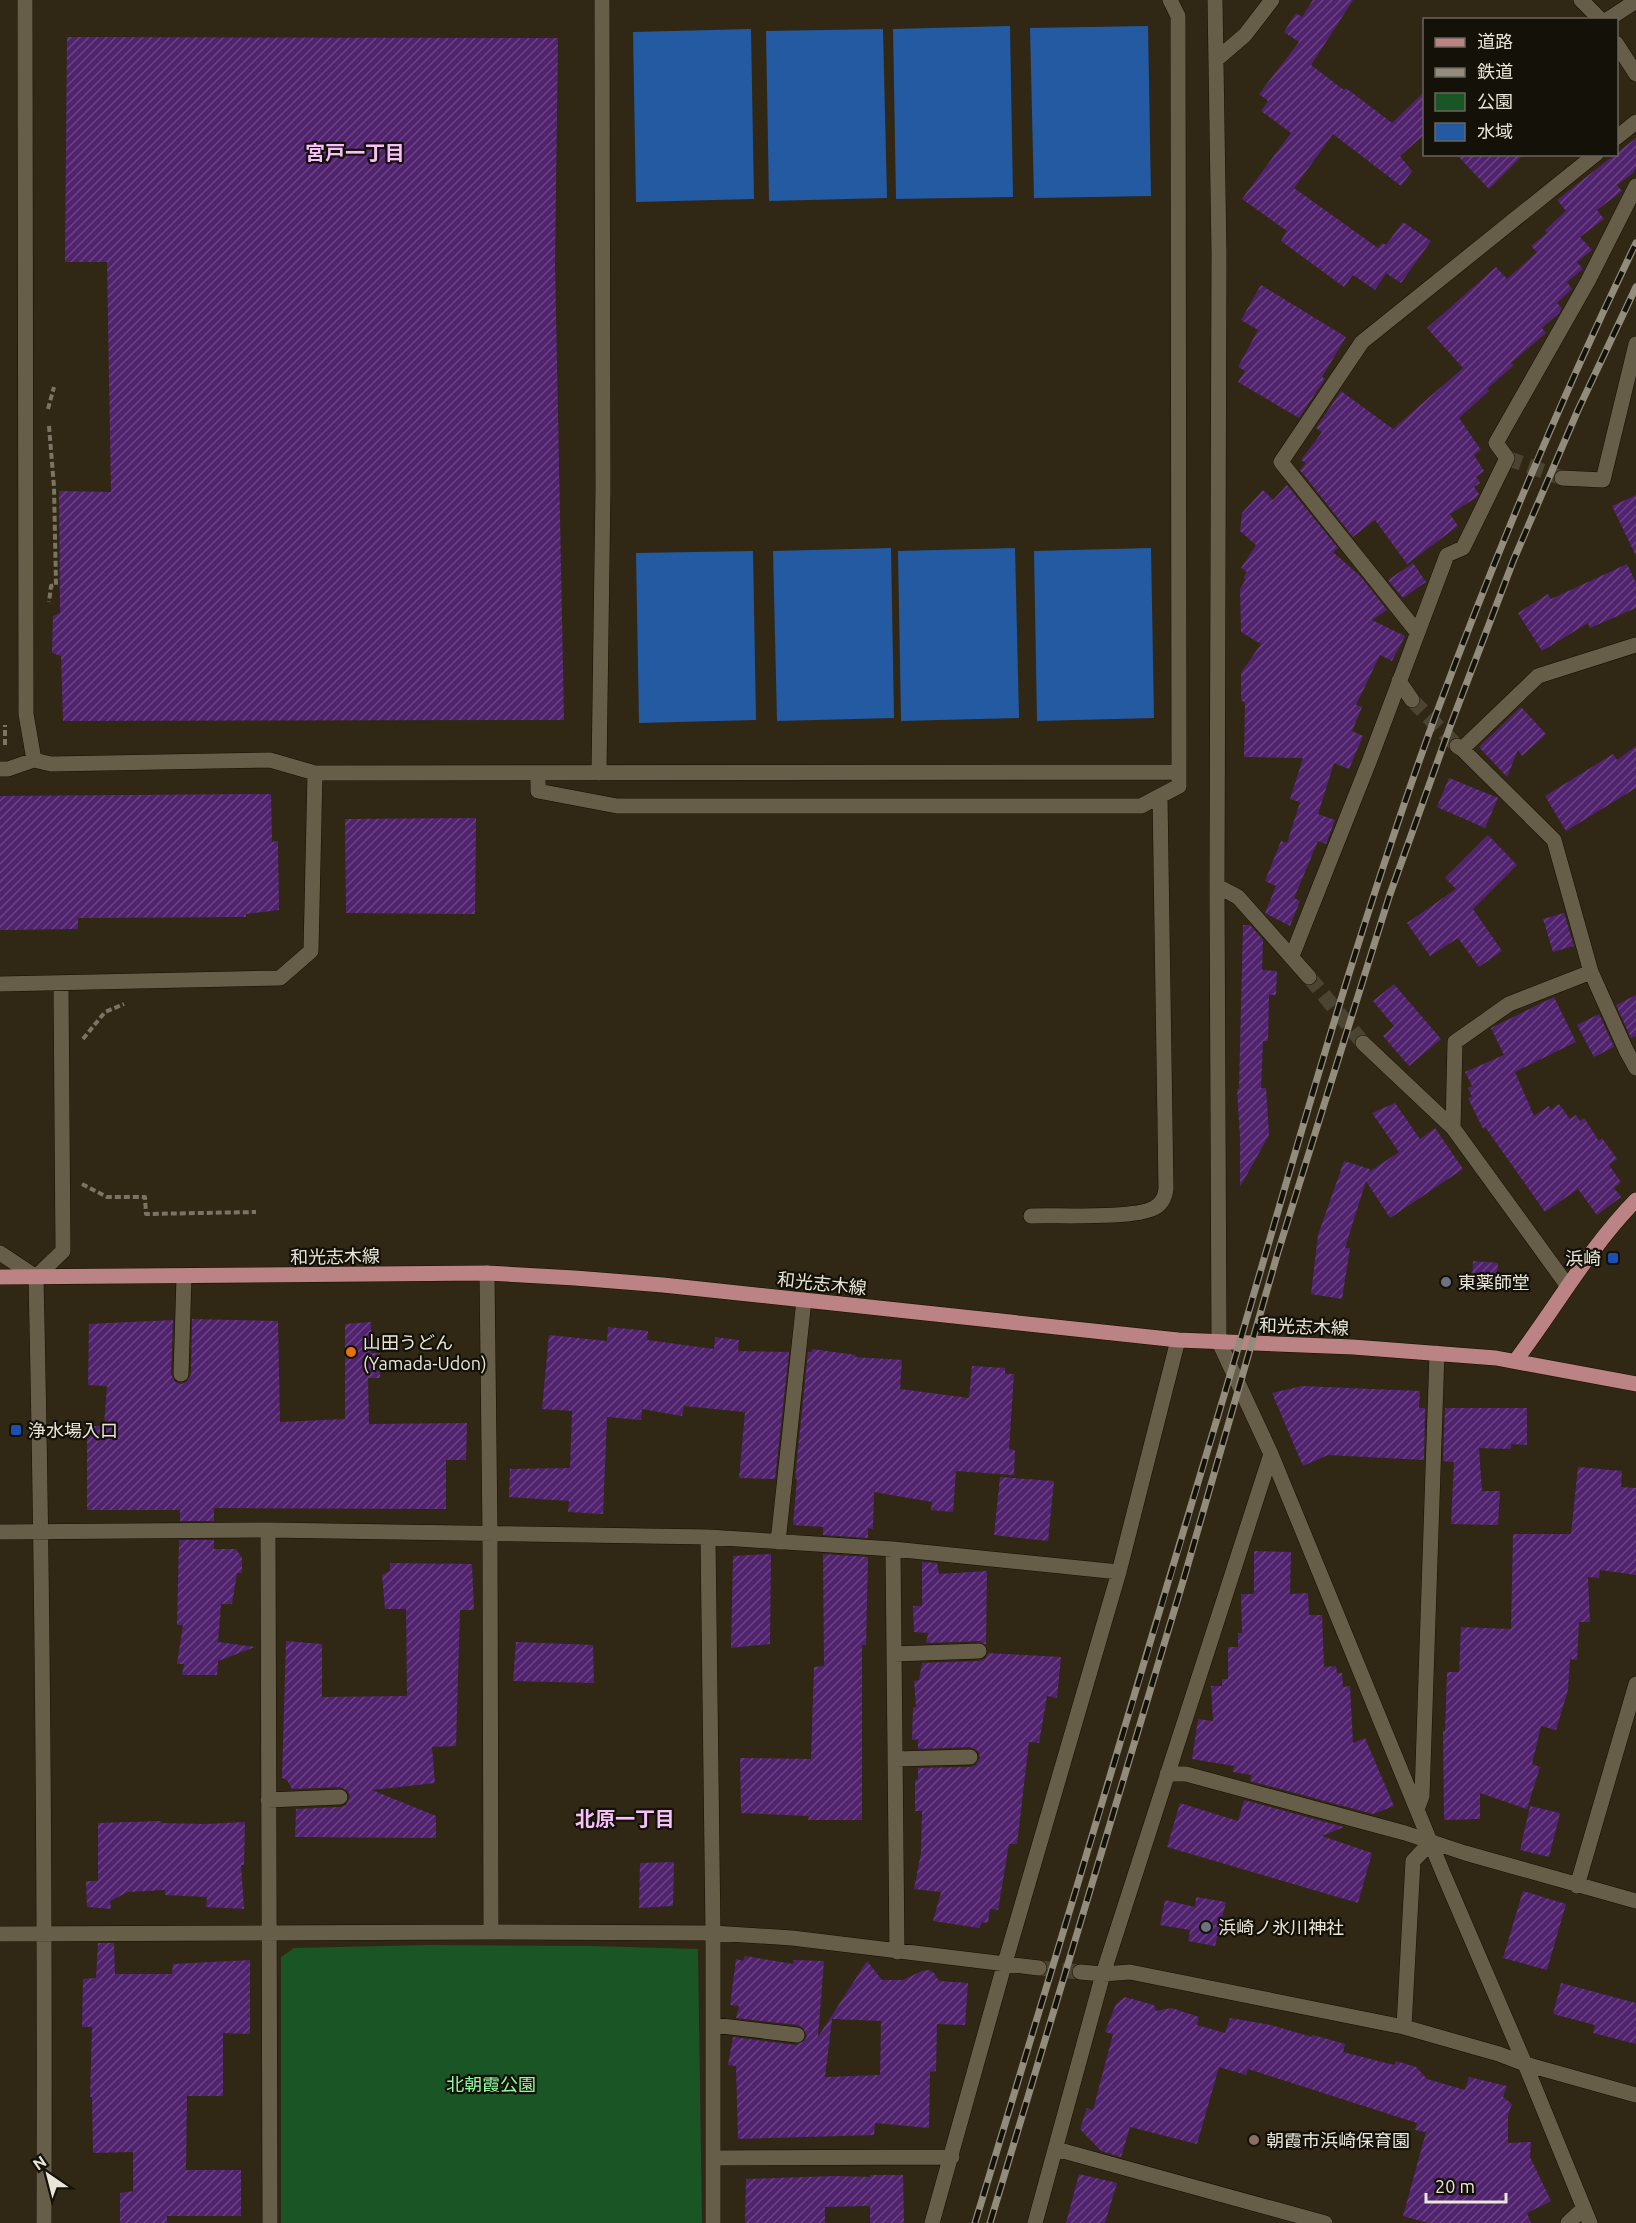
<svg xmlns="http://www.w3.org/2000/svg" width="1636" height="2223" font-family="Ubuntu,'Noto Sans JP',sans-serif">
<defs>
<pattern id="building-hatch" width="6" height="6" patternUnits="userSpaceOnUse" patternTransform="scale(1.5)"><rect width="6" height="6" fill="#51236e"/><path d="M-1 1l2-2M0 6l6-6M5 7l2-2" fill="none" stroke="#6a4382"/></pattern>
</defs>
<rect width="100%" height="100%" fill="#302715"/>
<path fill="#1a5526" d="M428,1945L592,1946L698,1949L702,2223H281V1957L294,1948Z"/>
<path fill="#235aa1" d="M1010,26L1013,197L896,199L893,29Z
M1148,26L1151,196L1034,198L1030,28Z
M751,29L754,199L636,202L633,32Z
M883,29L887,198L769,201L766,31Z
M891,548L894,718L777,721L773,551Z
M1015,548L1019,718L901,721L898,551Z
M1151,548L1154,718L1037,721L1034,551Z
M753,551L756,720L639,723L636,553Z"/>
<path fill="url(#building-hatch)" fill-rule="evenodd" d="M1313,0H1353L1311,65L1344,90L1346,88L1392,123L1425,91V134L1400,156L1412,171L1401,186L1333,134L1294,188L1378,248L1382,243L1386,245L1403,222L1431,241L1401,283L1386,273L1375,290L1353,275L1344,287L1281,241L1287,231L1242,199L1291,133L1261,111L1268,101L1259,94L1299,42L1284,32L1296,13L1302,17Z
M67,37L558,38L555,263L564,720L63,721L61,656L52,653L53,616L60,613L59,491L111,492L107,262H65Z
M1636,138V167L1633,173L1617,185L1622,191L1597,210L1604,219L1580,237L1592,250L1577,262L1583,269L1567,282L1572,289L1557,303L1562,308L1559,313L1542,328L1546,333L1511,363L1514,365L1487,389L1489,391L1459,418L1481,450L1474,455L1484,471L1476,477L1480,483L1474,487L1479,494L1477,497L1450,514L1458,526L1407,564L1375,520L1353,537L1300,470L1306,463L1301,460L1322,432L1316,428L1341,391L1393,429L1433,394L1463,368L1427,328L1496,267L1507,279L1537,252L1531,246L1547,233L1545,230L1566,211L1557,200Z
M1456,154H1524L1489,189Z
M1261,285L1346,337L1322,377L1325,379L1299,418L1238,382L1245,371L1238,367L1258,330L1241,320Z
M1287,485L1338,548L1333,552L1361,577L1387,610L1372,620L1405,636L1392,661L1380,655L1356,705L1362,707L1352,731L1363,736L1349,769L1334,763L1318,814L1335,820L1326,844L1318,841L1294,898L1300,901L1290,926L1265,913L1276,886L1265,881L1281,841L1287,843L1300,802L1290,799L1303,758L1244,757L1245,703L1241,700V673L1261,644L1241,632L1240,589L1246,579L1243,578L1247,572L1241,568L1256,545L1240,531L1242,513L1263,490L1273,500Z
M1636,495V556L1612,506Z
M1413,563L1426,582L1403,598L1388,580Z
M1627,564L1636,583V608L1590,628L1588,623L1542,651L1518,613L1548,594L1551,599Z
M1521,707L1546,734L1522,756L1518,750L1507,777L1479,747Z
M1636,746V788L1566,831L1545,796L1613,754L1617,760Z
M1449,778L1498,798L1485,828L1437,807Z
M271,794L272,842L278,841L279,910L246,914V917L78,918V929L0,930V796Z
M476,818L475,914L346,913L345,819Z
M1488,835L1517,865L1473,909L1502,951L1479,967L1458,938L1430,956L1407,923L1456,889L1445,878Z
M1564,913L1574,946L1553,952L1543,919Z
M1243,925H1250L1263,940L1262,970L1277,971L1276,995H1269L1268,1041H1263L1261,1088H1266L1269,1135L1240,1187V1138L1237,1089H1239Z
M1394,984L1441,1039L1409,1066L1383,1036L1394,1026L1373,1001Z
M1636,995V1036L1631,1038L1616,1005Z
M1554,997L1576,1042L1515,1072L1534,1116L1549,1106L1551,1110L1559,1104L1570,1119L1576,1115L1580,1121L1584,1118L1599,1141L1602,1138L1617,1159L1609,1165L1621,1182L1614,1188L1621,1197L1597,1215L1578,1189L1545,1212L1485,1127L1483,1129L1468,1098L1472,1097L1468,1088L1472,1086L1465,1072L1504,1055L1491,1028Z
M1599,1014L1614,1047L1594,1057L1577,1025Z
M1395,1103L1420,1139L1435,1128L1463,1169L1390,1218L1366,1181L1345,1248H1350L1342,1299L1311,1294L1318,1235L1344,1161L1370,1169L1369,1172L1399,1152L1372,1113Z
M1473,1261L1498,1263L1496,1286L1472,1284Z
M192,1319L278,1321L280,1422L345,1419V1324L371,1322V1353H380V1378H368L369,1424L467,1423L466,1460H446V1509L214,1508V1521H180V1510H87V1426H104L107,1386L88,1385L89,1324L173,1320L171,1374L175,1382L181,1384L186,1382L191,1375Z
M608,1327L648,1331L647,1340L714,1349L715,1337L739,1340L738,1351L789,1352L775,1479L739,1478L745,1412L684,1406L682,1416L642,1409L641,1420L607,1417L603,1514L568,1512L569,1501L509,1497L510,1469L570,1468L572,1411L542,1409L549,1335L607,1341Z
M812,1349L856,1355L855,1357L902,1360L900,1389L969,1398L972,1366L1005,1368V1374H1014L1009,1449L1015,1450L1014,1475L956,1471L953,1512L931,1510L932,1502L874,1492L873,1529L868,1528V1538L823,1535V1527L793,1525L797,1479H795L808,1352H812Z
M1302,1386L1420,1391L1419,1408H1425L1424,1460L1328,1455L1303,1466L1272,1393Z
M1445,1408H1527V1445L1511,1444V1449L1479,1448L1482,1491H1500L1498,1525L1451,1524L1454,1462L1443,1461Z
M1578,1467L1622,1471L1621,1487L1636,1488V1575L1600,1570L1599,1578L1588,1577L1590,1622H1579L1577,1660L1570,1659L1568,1690L1556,1730L1541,1726L1532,1764L1540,1767L1527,1809L1480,1793V1819L1444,1820L1443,1731H1445L1447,1672H1459L1461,1627L1511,1629L1513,1534H1571Z
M1000,1477L1054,1481L1048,1541L994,1535Z
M179,1540H214V1549H236L242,1558V1573H237L232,1604H221L218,1642L255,1647L218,1661L217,1675H182L184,1664H177L183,1625H177Z
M1254,1551L1291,1552L1290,1594L1308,1593L1309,1615H1322L1324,1667L1336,1666L1337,1673H1342L1343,1687L1350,1686L1353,1743L1365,1738L1394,1806L1373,1814L1250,1781L1252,1775L1233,1772L1234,1766L1192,1759L1198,1719L1213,1721L1211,1686H1222V1679H1228V1647H1238V1633H1242L1241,1594H1254Z
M771,1554L770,1644L731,1648L733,1556Z
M823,1554L868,1557L866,1645H862V1820H808L809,1816L741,1813L740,1758L811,1759L814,1667L824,1666Z
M922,1562L937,1563L939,1574L987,1571L986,1645L979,1641L926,1643L928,1633L914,1632L913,1606H922Z
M390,1563L472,1564L474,1610H460L456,1746L432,1747L435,1783L372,1790L436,1816V1838L295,1837L296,1809L341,1807L346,1805L350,1797L348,1791L340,1787L292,1789L287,1780L282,1778L286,1641L322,1644V1697L407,1696L406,1609H385L382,1575L390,1571Z
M516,1642L593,1645L594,1683L513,1681Z
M988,1653L1061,1657L1057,1698L1047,1696L1039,1743L1029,1742L1017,1844H1009L998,1910L990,1909L988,1923L982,1922L979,1928L933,1921L941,1892L914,1889L921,1853L922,1811H915V1781L918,1779V1768L971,1767L976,1765L980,1757L978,1751L970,1747L918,1749V1739L912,1740L913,1707H916L914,1681L919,1680L922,1663L979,1661L985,1659Z
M1244,1800L1344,1827L1322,1836L1372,1853L1358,1903L1167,1847L1180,1803L1238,1821Z
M1530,1806L1560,1813L1549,1857L1520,1850Z
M161,1821V1823L206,1824L245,1822L244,1865H241L244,1909L206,1907L207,1897L165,1895V1890L128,1892L110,1901L111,1909L87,1907L86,1881H98V1823Z
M674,1862L673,1906L639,1908L640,1863Z
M1523,1891L1566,1904L1547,1970L1503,1958Z
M1196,1897L1226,1902L1215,1946L1188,1941L1190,1930L1160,1925L1165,1900L1195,1907Z
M98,1943H114L115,1974H172L173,1964L250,1960V2034L223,2033V2096H187L186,2170H241V2216H167V2223H120V2193L133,2191V2152L93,2153L92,2097H90L92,2027H82L83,1979L96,1978Z
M745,1956L793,1964L794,1960L824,1961L818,2037L867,1961L882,1980H903L922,1971L929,1970L934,1973L939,1981L968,1983L965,2025L937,2024L936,2071L930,2072L929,2128L875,2123L874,2135L738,2139L736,2066L728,2065L733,2037L796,2045L804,2041L807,2036L803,2028L798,2025L736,2018L739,2006L730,2005L736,1959L743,1961ZM832,2019L881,2021L880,2075L825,2077Z
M1561,1983L1636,2003V2044L1593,2033L1595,2025L1553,2014Z
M1125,1997L1154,2005L1156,2011L1172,2008L1199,2017L1197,2025L1225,2033L1230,2018L1271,2025L1312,2037L1313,2035L1345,2044L1343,2052L1394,2065L1396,2061L1416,2067L1427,2079L1465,2090L1469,2077L1507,2086L1503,2097L1512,2104L1508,2115V2143L1531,2142L1530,2157L1551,2201L1527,2213L1531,2223H1428L1403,2216L1426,2132L1415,2130L1417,2123L1248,2069L1246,2075L1219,2067L1197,2144L1130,2127L1121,2157L1101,2151L1080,2129L1087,2108L1093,2110L1113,2034L1105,2032L1116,2004Z
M1079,2174L1117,2183L1105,2223H1066Z
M870,2175H903L904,2223H870V2206L825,2207V2223H745L746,2179L835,2176L870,2177Z"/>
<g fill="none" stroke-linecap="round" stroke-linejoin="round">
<path stroke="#4c4432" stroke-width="15" stroke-dasharray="15 8" stroke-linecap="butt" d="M1507,458L1562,478
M1412,700L1457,746
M1309,977L1363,1043
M1039,1968L1080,1972"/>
<defs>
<path id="minor" d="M25,0L26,714L34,760
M1215,0L1219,253L1217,886L1219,1342L1271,1454L1443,1873L1525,2064L1590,2223
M1581,0L1601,20
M1607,20L1636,1
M1616,43L1636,74
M1217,59L1245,35L1272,0
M1616,138L1636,122
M1562,478L1603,480L1636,344
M1417,632L1281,462L1362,342L1596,154
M1399,681L1412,700
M1457,746L1462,749L1538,676L1636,645
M1462,749L1554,840L1591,972L1626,1050L1636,1068
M0,769H8L34,760L51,764L270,760L315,773L1179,772L1178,16L1170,0
M599,773L603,489L602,0
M538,774V791L617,806H1141L1179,786V772
M1217,886L1238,897L1309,977
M1292,956L1369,762L1447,555L1463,548L1507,458L1496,443L1588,281L1636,186
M0,984L280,978L311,951L315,773
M1363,1043L1453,1128L1567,1285
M1453,1128L1455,1042L1509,1004L1591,972
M1031,1216C1058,1215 1134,1219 1154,1208C1162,1204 1165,1197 1166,1189L1160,796
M0,1253L36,1277
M487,1273L490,1533L491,1932
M181,1374L184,1277
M268,1530L270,2223
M0,1532L268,1530L708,1537L893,1549L1119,1572
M708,1537L713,1933V2223
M778,1542L804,1300
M893,1549L897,1952
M894,1654L979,1651
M895,1759L970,1757
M1167,1774H1186L1405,1833L1465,1853L1636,1901
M268,1800L340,1797
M1417,1809L1422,1796L1437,1353
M1577,1886L1636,1684
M0,1934L491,1932L713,1933L792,1938L1039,1968
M1080,1972L1103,1974L1130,1972L1404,2027L1499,2054L1525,2064L1636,2095
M713,2025L797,2035
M1404,2027L1413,1861L1431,1842
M1056,2149L1325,2223
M713,2158L952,2157
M44,2223C45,1908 43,1592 36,1277L63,1251L61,983
M932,2223L1002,1973L1119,1572L1178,1340
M1035,2223L1103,1974L1271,1454
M1568,2223L1584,2208"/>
<path id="major" d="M0,1277L487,1273L575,1278L663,1285L1178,1340L1353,1347L1496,1358L1636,1384
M1516,1360C1556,1307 1589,1248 1636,1200"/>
</defs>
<use href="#minor" stroke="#171001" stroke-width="16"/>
<use href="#major" stroke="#171001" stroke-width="16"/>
<path stroke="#7b7364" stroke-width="4" stroke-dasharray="6 3" stroke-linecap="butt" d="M48,409L54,387
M49,426L54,487L56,585L51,586L49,602
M5,745V725
M83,1039L105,1012L124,1004
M82,1184L107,1197H145L146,1214L256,1212"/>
<use href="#minor" stroke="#675e4a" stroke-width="15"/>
<use href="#major" stroke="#bb8384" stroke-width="15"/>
<defs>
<path id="rail" d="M975,2223C1057,1952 1140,1680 1220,1409C1289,1177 1352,944 1435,717C1495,556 1561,398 1636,243
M990,2223L1184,1578L1278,1252L1389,897L1451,724L1514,559L1578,410L1636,287"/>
</defs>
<use href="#rail" stroke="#938c7d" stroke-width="7"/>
<use href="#rail" stroke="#141109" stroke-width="4.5" stroke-dasharray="14" stroke-linecap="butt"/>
</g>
<g fill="#1a4fb4" stroke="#141109" stroke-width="2">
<rect x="1607" y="1252" width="12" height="12" rx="3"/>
<rect x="10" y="1424" width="12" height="12" rx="3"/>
</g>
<g fill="#6b7280" stroke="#141109" stroke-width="2">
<circle cx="1446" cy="1282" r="6"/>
<circle cx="1206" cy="1927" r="6"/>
</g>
<circle fill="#e8710a" stroke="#141109" stroke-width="2" cx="351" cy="1352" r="6"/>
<circle fill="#8d6e63" stroke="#141109" stroke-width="2" cx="1254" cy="2140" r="6"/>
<g text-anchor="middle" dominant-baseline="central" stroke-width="4.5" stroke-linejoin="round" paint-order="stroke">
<g font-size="18" fill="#eae5d9" stroke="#141109">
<text transform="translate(335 1256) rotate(-1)">和光志木線</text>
<text transform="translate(822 1283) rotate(6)">和光志木線</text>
<text transform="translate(1304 1326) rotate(2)">和光志木線</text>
</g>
<g font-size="18" fill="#eae5d9" stroke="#141109" text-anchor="start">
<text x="1601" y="1258" text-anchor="end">浜崎</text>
<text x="1458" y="1282">東薬師堂</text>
<text x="363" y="1342">山田うどん<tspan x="363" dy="21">(Yamada-Udon)</tspan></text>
<text x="28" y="1430">浄水場入口</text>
<text x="1218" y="1927">浜崎ノ氷川神社</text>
<text x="1266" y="2140">朝霞市浜崎保育園</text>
</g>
<g font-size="18" fill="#90faa0" stroke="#141109">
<text x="491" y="2084">北朝霞公園</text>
</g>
<g font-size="20" font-weight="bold" fill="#f8c0fb" stroke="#141109">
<text x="355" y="152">宮戸一丁目</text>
<text x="625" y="1818">北原一丁目</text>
</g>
</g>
<rect x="1423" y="18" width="195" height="138" fill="#141109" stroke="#6a665c" stroke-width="1.5"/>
<rect x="1435" y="38" width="30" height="9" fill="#bb8384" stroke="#6a665c" stroke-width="1.5"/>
<text x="1477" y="48" font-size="18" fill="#eae5d9">道路</text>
<rect x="1435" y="68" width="30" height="9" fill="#938c7d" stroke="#6a665c" stroke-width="1.5"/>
<text x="1477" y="78" font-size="18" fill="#eae5d9">鉄道</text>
<rect x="1435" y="93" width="30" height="18" fill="#1a5526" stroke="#6a665c" stroke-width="1.5"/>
<text x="1477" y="108" font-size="18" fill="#eae5d9">公園</text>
<rect x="1435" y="123" width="30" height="18" fill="#235aa1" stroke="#6a665c" stroke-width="1.5"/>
<text x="1477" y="138" font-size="18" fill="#eae5d9">水域</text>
<g transform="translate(48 2175) rotate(325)" stroke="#141109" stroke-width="4.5" paint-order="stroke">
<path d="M0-4.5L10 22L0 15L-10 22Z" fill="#eae5d9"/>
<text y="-9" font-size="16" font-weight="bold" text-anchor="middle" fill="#eae5d9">N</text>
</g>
<path d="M1426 2193v9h80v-9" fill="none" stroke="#eae5d9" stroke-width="3"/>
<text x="1435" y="2193" font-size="18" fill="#eae5d9" stroke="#141109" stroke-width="4.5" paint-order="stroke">20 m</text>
</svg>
